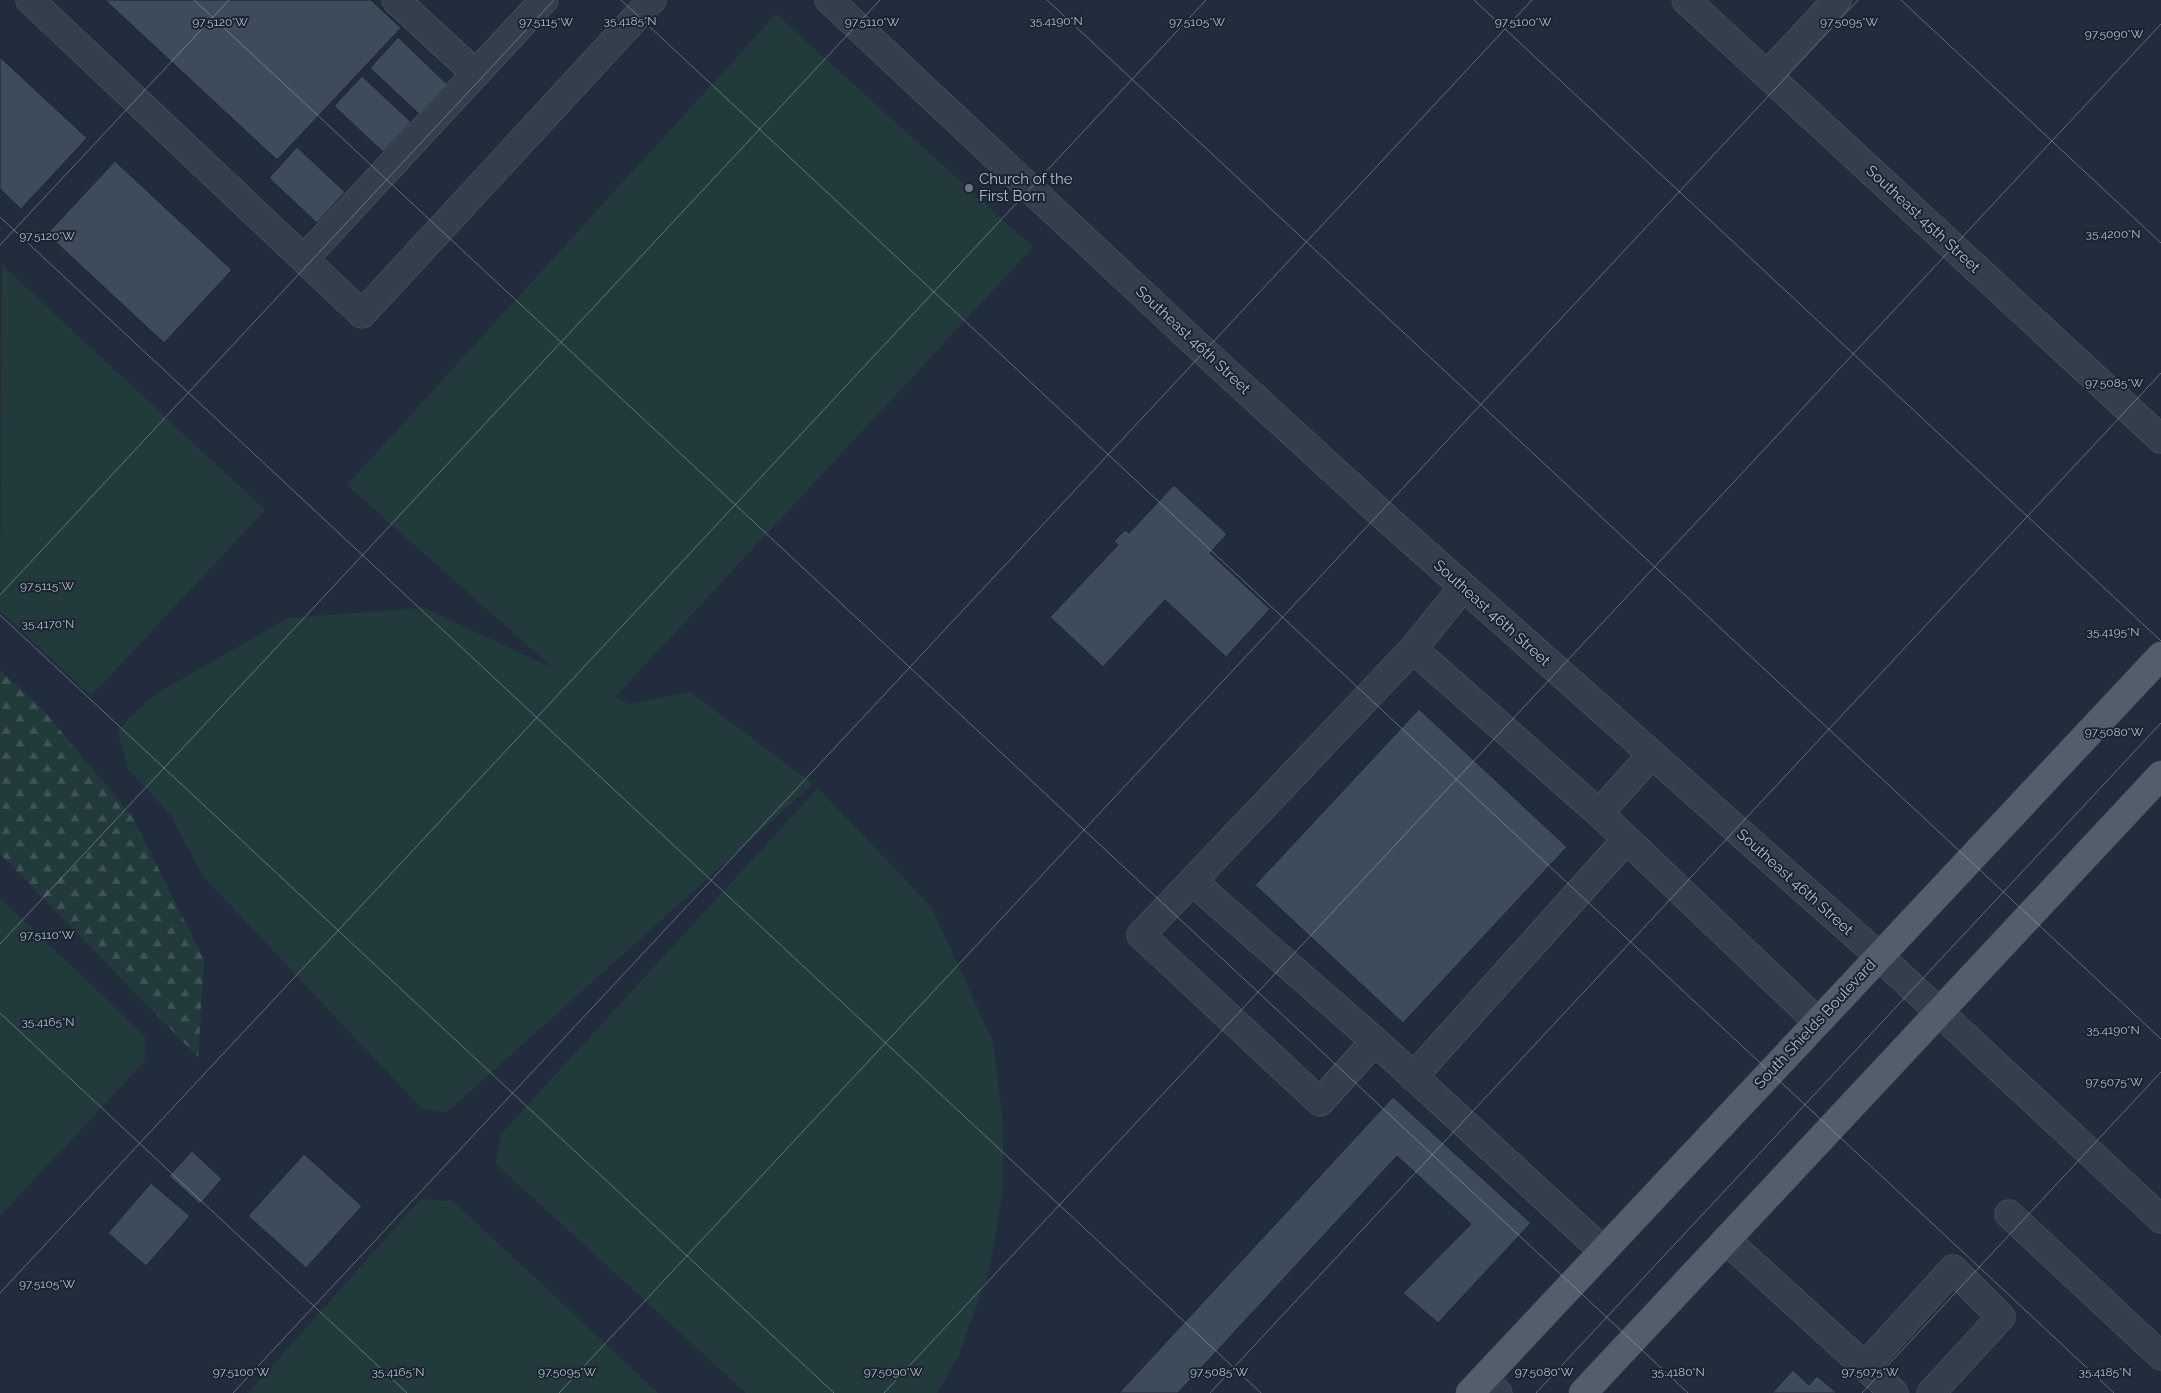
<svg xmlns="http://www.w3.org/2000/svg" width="2161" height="1393" font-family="Raleway,sans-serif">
<defs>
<pattern id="forest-firs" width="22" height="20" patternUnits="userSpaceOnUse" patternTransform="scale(1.25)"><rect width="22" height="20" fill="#233a3d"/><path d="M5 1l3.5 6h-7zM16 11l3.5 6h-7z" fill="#405458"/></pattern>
</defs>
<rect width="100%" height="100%" fill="#212d3c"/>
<path fill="url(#forest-firs)" d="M0,670L43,710L132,816L204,960L198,1057L0,854Z"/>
<path fill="#233a3d" d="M776,14L1033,247L615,697L630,704L690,692L813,784L447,1112L422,1109L202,875L170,814L128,769L118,732L130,717L154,695L288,618L424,608L553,668L347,485Z
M2,265L265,510L91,696L0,611Z
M818,788L932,908L993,1042L1003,1123V1189L990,1267L959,1355L937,1393H746L496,1164L501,1134Z
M0,898L145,1036V1061L0,1216Z
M421,1199L453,1201L658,1393H248Z"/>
<path fill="#3d4b5b" stroke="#1c2633" d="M105,0H371L401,28L277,160Z
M398,37L447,84L419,114L370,68Z
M0,57L87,138L21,209L0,189Z
M362,76L411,122L383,152L334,106Z
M297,147L345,192L317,223L269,178Z
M115,161L232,270L164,343L47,234Z
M1174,485L1227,534L1210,553L1270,609L1226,657L1165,600L1103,667L1050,617L1118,545L1114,541L1125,530L1129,533Z
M1419,709L1567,847L1403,1023L1255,885Z
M1393,1097L1531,1223L1438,1323L1403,1293L1471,1224L1397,1156L1178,1393H1119Z
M192,1151L222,1179L200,1204L169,1176Z
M304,1154L362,1206L306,1268L248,1216Z
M151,1183L190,1216L146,1266L108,1233Z
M1793,1370L1809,1385L1817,1376L1837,1393H1772Z"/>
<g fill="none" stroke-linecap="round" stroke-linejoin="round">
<defs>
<path id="minor" d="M30,0L362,314L652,0
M396,0L476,74
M829,0L1196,344L1377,510L1879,956L2161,1219
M1686,0L2161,439
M1767,75L1837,0
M304,259L544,0
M1463,587L1413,649L1141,935L1320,1102L1375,1041L1602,1250
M1413,649L1599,813L1818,1022
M1599,813L1652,754
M1192,881L1375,1041
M1413,1077L1626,840
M2009,1214L2161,1356
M1726,1240L1894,1393
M1865,1366L1953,1269L2001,1317L1931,1393
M1483,1379L1498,1393"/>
<path id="major" d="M1470,1393L2161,656
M1583,1393L2161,775"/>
</defs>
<use href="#minor" stroke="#535d6a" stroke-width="29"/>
<use href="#major" stroke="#3e4855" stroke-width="29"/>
<use href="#minor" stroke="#353f4c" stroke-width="28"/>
<use href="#major" stroke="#535e6c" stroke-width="28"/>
</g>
<path fill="none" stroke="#b0bac8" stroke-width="1" stroke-opacity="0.45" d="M194,0L1688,1393M621,0L2114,1393M1047,0L2161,1039M1474,0L2161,641M1901,0L2161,243M0,217L1261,1393M0,245L229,0M0,595L554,0M0,615L834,1393M0,944L880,0M0,1013L407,1393M0,1293L1206,0M233,1393L1532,0M559,1393L1858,0M884,1393L2161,24M1210,1393L2161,373M1536,1393L2161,723M1862,1393L2161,1072"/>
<circle fill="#6b7280" stroke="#1a2431" stroke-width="2" cx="969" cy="188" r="5"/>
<g text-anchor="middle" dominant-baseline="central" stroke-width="4" stroke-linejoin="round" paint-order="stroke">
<g font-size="15" fill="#b0bac8" stroke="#1a2431" text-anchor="start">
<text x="979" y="179">Church of the<tspan x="979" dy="17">First Born</tspan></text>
</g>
<g font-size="15" fill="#b0bac8" stroke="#1a2431">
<text transform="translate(1923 219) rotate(43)">Southeast 45th Street</text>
<text transform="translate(1193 340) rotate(43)">Southeast 46th Street</text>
<text transform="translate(1492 613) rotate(42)">Southeast 46th Street</text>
<text transform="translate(1795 882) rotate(42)">Southeast 46th Street</text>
<text transform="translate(1815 1024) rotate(-47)">South Shields Boulevard</text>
</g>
</g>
<g font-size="12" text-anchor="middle" fill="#b0bac8" stroke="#1a2431" stroke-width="4" stroke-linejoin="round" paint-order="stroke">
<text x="630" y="25">35.4185°N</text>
<text x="1056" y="25">35.4190°N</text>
<text x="546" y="26">97.5115°W</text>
<text x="872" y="26">97.5110°W</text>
<text x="1197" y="26">97.5105°W</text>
<text x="1523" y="26">97.5100°W</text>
<text x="1849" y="26">97.5095°W</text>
<text x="220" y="26">97.5120°W</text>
<text x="2114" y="38">97.5090°W</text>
<text x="2113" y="238">35.4200°N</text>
<text x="47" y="240">97.5120°W</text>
<text x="2114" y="387">97.5085°W</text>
<text x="47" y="590">97.5115°W</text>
<text x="48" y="628">35.4170°N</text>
<text x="2113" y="636">35.4195°N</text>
<text x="2114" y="736">97.5080°W</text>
<text x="47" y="939">97.5110°W</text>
<text x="48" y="1026">35.4165°N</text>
<text x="2113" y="1034">35.4190°N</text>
<text x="2114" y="1086">97.5075°W</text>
<text x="47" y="1288">97.5105°W</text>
<text x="241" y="1376">97.5100°W</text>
<text x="567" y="1376">97.5095°W</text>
<text x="893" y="1376">97.5090°W</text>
<text x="1219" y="1376">97.5085°W</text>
<text x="1544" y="1376">97.5080°W</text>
<text x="1870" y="1376">97.5075°W</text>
<text x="398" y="1376">35.4165°N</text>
<text x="1678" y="1376">35.4180°N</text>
<text x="2105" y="1376">35.4185°N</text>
</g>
</svg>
